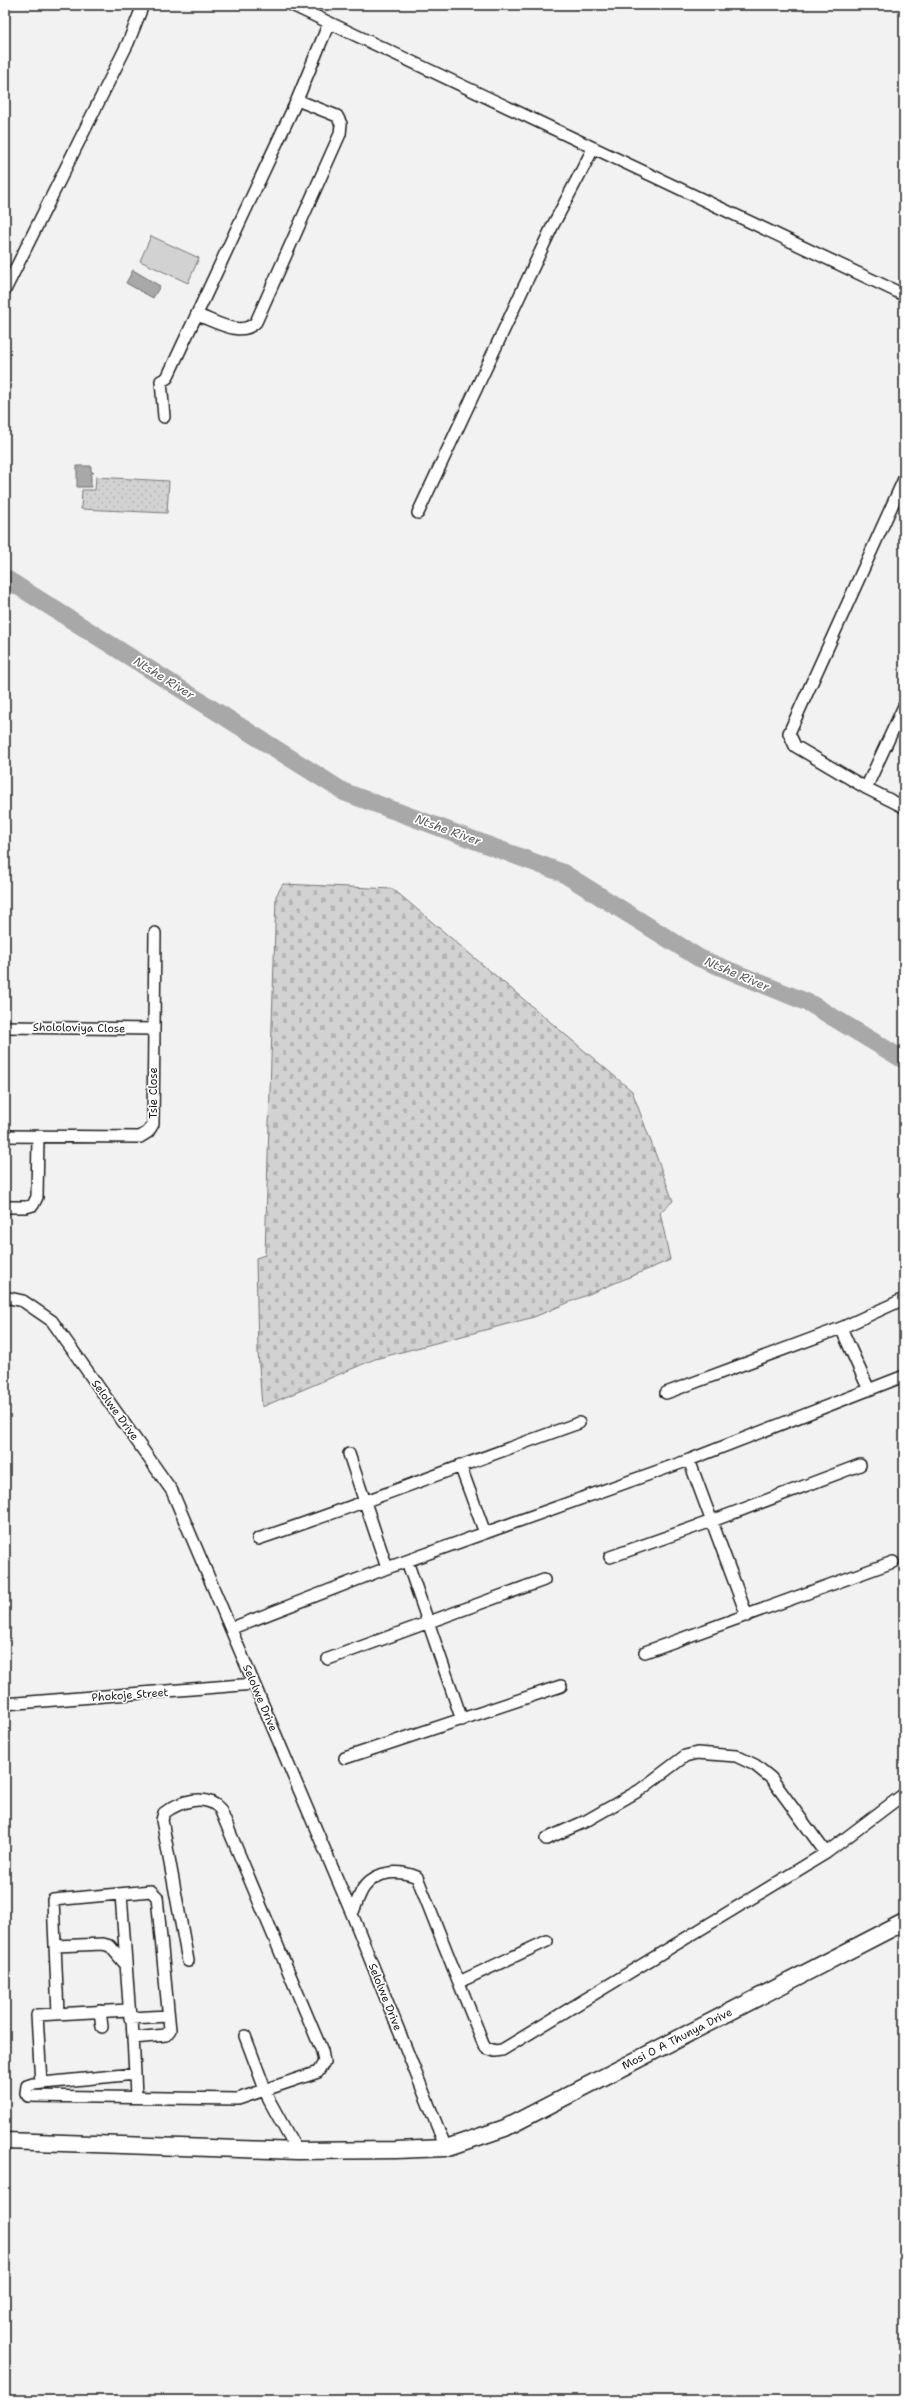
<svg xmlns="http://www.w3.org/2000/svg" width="909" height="2405" font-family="'Shantell Sans',sans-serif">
<defs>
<pattern id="grass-dots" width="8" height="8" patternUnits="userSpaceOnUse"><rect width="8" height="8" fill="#d2d2d2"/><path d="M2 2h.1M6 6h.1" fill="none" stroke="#b4b4b4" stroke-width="1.8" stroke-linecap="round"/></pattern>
<pattern id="cemetery-stones" width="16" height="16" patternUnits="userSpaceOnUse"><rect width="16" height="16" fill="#d2d2d2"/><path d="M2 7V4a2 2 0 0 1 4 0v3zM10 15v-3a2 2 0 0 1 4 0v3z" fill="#b4b4b4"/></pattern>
</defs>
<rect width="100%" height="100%" fill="#f2f2f2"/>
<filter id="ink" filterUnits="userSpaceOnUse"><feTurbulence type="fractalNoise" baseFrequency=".025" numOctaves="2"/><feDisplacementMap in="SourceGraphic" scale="8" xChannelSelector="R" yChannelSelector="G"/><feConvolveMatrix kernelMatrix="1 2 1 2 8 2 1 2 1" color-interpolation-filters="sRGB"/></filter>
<g filter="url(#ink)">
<path fill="url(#grass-dots)" stroke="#777" d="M96,477L169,481L167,513L81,509L82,490H95Z"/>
<path fill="url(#cemetery-stones)" stroke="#777" d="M283,884L393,889L632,1091L673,1201L660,1212L670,1260L534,1317L375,1359L262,1407L258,1352L256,1258L265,1255L276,896Z"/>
<path fill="#d2d2d2" stroke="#777" d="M151,236L199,258L188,283L140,261Z"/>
<path fill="#a8a8a8" stroke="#707070" d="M133,270L160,286L153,298L126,283Z
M77,466H91V471L94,473H91V487H77Z"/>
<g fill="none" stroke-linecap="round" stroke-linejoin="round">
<path stroke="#a8a8a8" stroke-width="18" d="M5,578L344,792L563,873L699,958L811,1004L904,1060"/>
<defs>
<path id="street" d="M292,5L904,295
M5,290L128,43L143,5
M197,315C215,321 241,338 256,322L340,134L341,124L337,116L297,100
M164,417L161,381L167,378L297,100L329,23
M904,479L789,733L795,746L866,788L904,807
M418,513L552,227L593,149
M866,788L904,706
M5,1027L153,1029
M5,1136L140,1137L148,1132L153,1124L155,933
M5,1207H26L33,1205L37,1197L38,1137
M5,1297L23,1301L52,1321L172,1491L352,1914L446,2148
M841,1328L869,1390
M666,1393L841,1328L904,1299
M349,1454L387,1568
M689,1460L747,1616
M460,1465L485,1533
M258,1539C366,1503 471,1461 579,1423
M610,1557L712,1521L860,1465
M407,1561L462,1720
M232,1628L387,1568L689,1460L904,1376
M645,1652L893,1562
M328,1659L544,1580
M5,1704L254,1684
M345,1758L561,1686
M546,1839L586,1821L640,1790L685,1756L697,1753L736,1756L755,1765L771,1778L826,1853
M121,1894L130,2018L168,2016
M352,1914C356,1906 359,1893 365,1886C378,1870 400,1870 417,1877L483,2043L486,2048L495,2051L502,2050L826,1853L904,1794
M55,1946L103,1944L110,1946L126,1965
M459,1982L547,1941
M100,2011L102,2027
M58,2013L53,1900L151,1891L157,1897L170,2030L166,2035L133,2038
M132,2019L135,2074L33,2084L27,2086L26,2093L28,2096L238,2099L318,2072L324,2062L322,2051L220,1809C206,1793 180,1801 164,1813L162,1820L188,1961
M245,2036L269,2100L297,2151
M135,2074L136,2097
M41,2083L37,2015L128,2010"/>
<path id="secondary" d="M5,2141L297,2151L396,2150L446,2148L505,2128L904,1922"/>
</defs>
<use href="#street" stroke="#1c1c1c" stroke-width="14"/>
<use href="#secondary" stroke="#1c1c1c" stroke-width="19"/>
<use href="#street" stroke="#fff" stroke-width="11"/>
<use href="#secondary" stroke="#fff" stroke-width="16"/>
</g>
</g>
<g text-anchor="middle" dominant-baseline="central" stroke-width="3.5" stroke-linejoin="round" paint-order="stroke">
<g font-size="11" fill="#1c1c1c" stroke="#fff">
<text transform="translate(79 1028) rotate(1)">Shololoviya Close</text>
<text transform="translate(153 1093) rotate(-90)">Tsie Close</text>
<text transform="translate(115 1410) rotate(54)">Selolwe Drive</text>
<text transform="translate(130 1695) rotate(-4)">Phokoje Street</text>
<text transform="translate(260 1698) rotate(67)">Selolwe Drive</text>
<text transform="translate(385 1997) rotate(68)">Selolwe Drive</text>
<text transform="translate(677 2039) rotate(-27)">Mosi O A Thunya Drive</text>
</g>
<g font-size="12" font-style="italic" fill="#5b5b5b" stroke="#fff">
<text transform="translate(164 678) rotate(32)">Ntshe River</text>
<text transform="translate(448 830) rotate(20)">Ntshe River</text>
<text transform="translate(737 974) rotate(23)">Ntshe River</text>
</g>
</g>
<rect width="909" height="2405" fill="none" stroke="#fff" stroke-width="20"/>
<rect x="10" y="10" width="889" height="2385" fill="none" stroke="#1c1c1c" stroke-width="1.5" filter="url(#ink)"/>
</svg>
